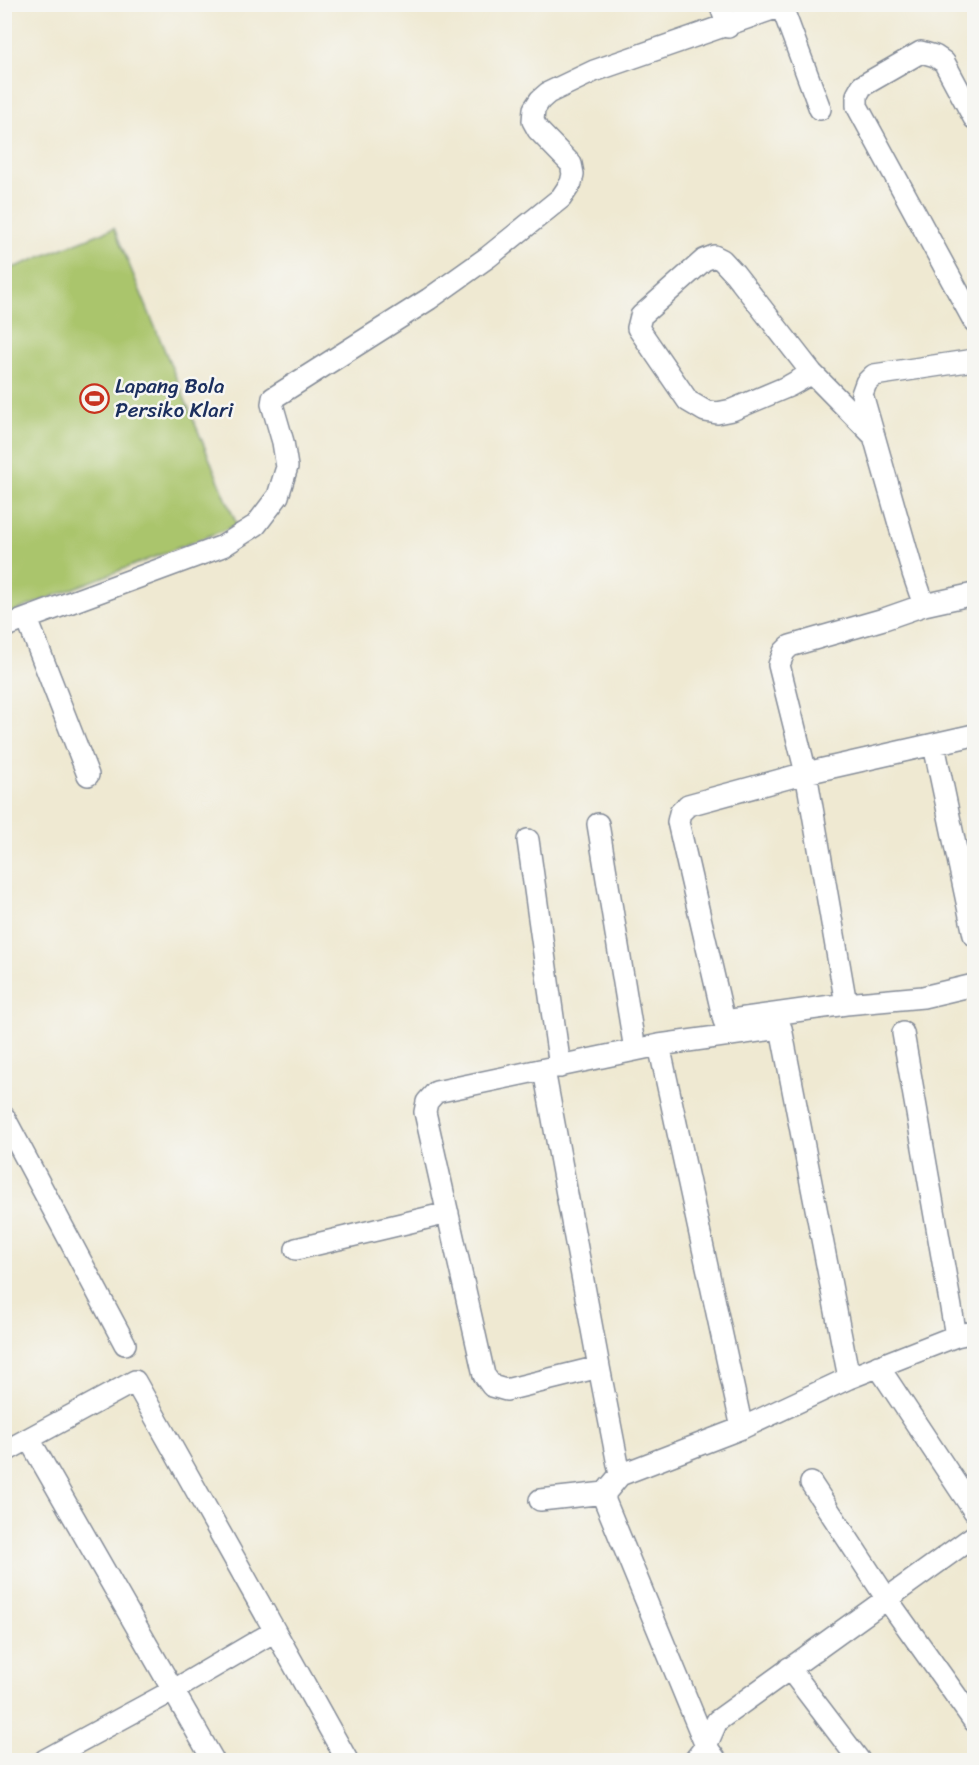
<svg xmlns="http://www.w3.org/2000/svg" width="979" height="1765" font-family="Sriracha,sans-serif">
<rect width="100%" height="100%" fill="#f6f6f2"/>
<filter id="ink" filterUnits="userSpaceOnUse"><feTurbulence type="fractalNoise" baseFrequency=".0167" numOctaves="2"/><feDisplacementMap in="SourceGraphic" scale="12" xChannelSelector="R" yChannelSelector="G"/><feConvolveMatrix kernelMatrix="1 2 1 2 8 2 1 2 1" color-interpolation-filters="sRGB"/></filter>
<filter id="wash" filterUnits="userSpaceOnUse"><feTurbulence type="fractalNoise" baseFrequency=".008" numOctaves="4" result="noise"/><feDisplacementMap in="SourceGraphic" scale="24" xChannelSelector="R" yChannelSelector="G"/><feGaussianBlur stdDeviation="1.35" result="paint"/><feColorMatrix in="noise" values="0 0 0 0 0 0 0 0 0 0 0 0 0 0 0 0 0 1.4 0 .05"/><feComposite in="paint" operator="in"/></filter>
<g filter="url(#wash)">
<rect width="100%" height="100%" fill="#efe9d2"/>
<path fill="#aac56c" stroke="#627a65" stroke-width="1.5" d="M114,228L237,525L5,615V271Z"/>
</g>
<g filter="url(#ink)">
<g fill="none" stroke-linecap="round" stroke-linejoin="round">
<defs>
<path id="minor" d="M720,4L728,27
M782,7L820,109
M974,118L944,62L935,56L921,52L862,86L857,95V106L974,321
M974,360L874,375L866,383L862,394L913,573L924,605L974,594
M812,373L789,386L732,410L717,413L705,411L688,401L638,328L641,316L704,260L714,256L722,260L735,274L812,373L874,436
M27,619L88,775
M4,627L223,546L256,525L278,496L287,467L283,442L272,404L273,398L429,299L488,257L561,198L571,183L573,174L571,164L538,130L533,121L534,109L540,100L548,93L594,71L787,4
M974,735L806,773L688,805L680,813L678,822L724,1021L846,1004L923,997L974,985
M934,745L974,935
M598,824L635,1050
M528,840L560,1067
M846,1004L806,773L779,665L784,652L790,646L884,619L924,605
M659,1045L742,1428
M544,1070L599,1367
M4,1117L125,1344
M296,1249L448,1213
M956,1336L974,1332
M878,1366L974,1511
M29,1439L213,1760
M4,1452L135,1381L275,1631
M620,1475L599,1367L506,1390L492,1386L484,1375L425,1112L427,1102L436,1092L659,1045L781,1028L849,1378
M811,1483L887,1599L974,1721
M540,1500L605,1493
M789,1668L859,1760
M45,1760L174,1690L275,1631L347,1760
M695,1760L706,1746L717,1721L974,1536
M716,1760L706,1746L605,1501V1493L620,1475L742,1428L849,1378L956,1336L903,1033"/>
</defs>
<use href="#minor" stroke="#858c98" stroke-width="24"/>
<use href="#minor" stroke="#fff" stroke-width="21"/>
</g>
</g>
<defs>
<symbol id="stadium-ring" viewBox="-11 -11 22 22"><circle r="9.5" fill="#f6f6f2" stroke="#c8321e" stroke-width="1.5"/><path d="M0-5a6.5 5 0 1 0 0 10a6.5 5 0 1 0 0-10ZM-3.5-1.8h7v3.6h-7Z" fill="#c8321e"/></symbol>
</defs>
<g fill-rule="evenodd">
<use href="#stadium-ring" x="78" y="382" width="33" height="33"/>
</g>
<g text-anchor="middle" dominant-baseline="central" stroke-width="5" stroke-linejoin="round" paint-order="stroke">
<g font-size="21" fill="#1b2f5e" stroke="#f6f6f2" text-anchor="start">
<text x="115" y="386">Lapang Bola<tspan x="115" dy="24">Persiko Klari</tspan></text>
</g>
</g>
<rect width="979" height="1765" fill="none" stroke="#f6f6f2" stroke-width="24"/>
</svg>
